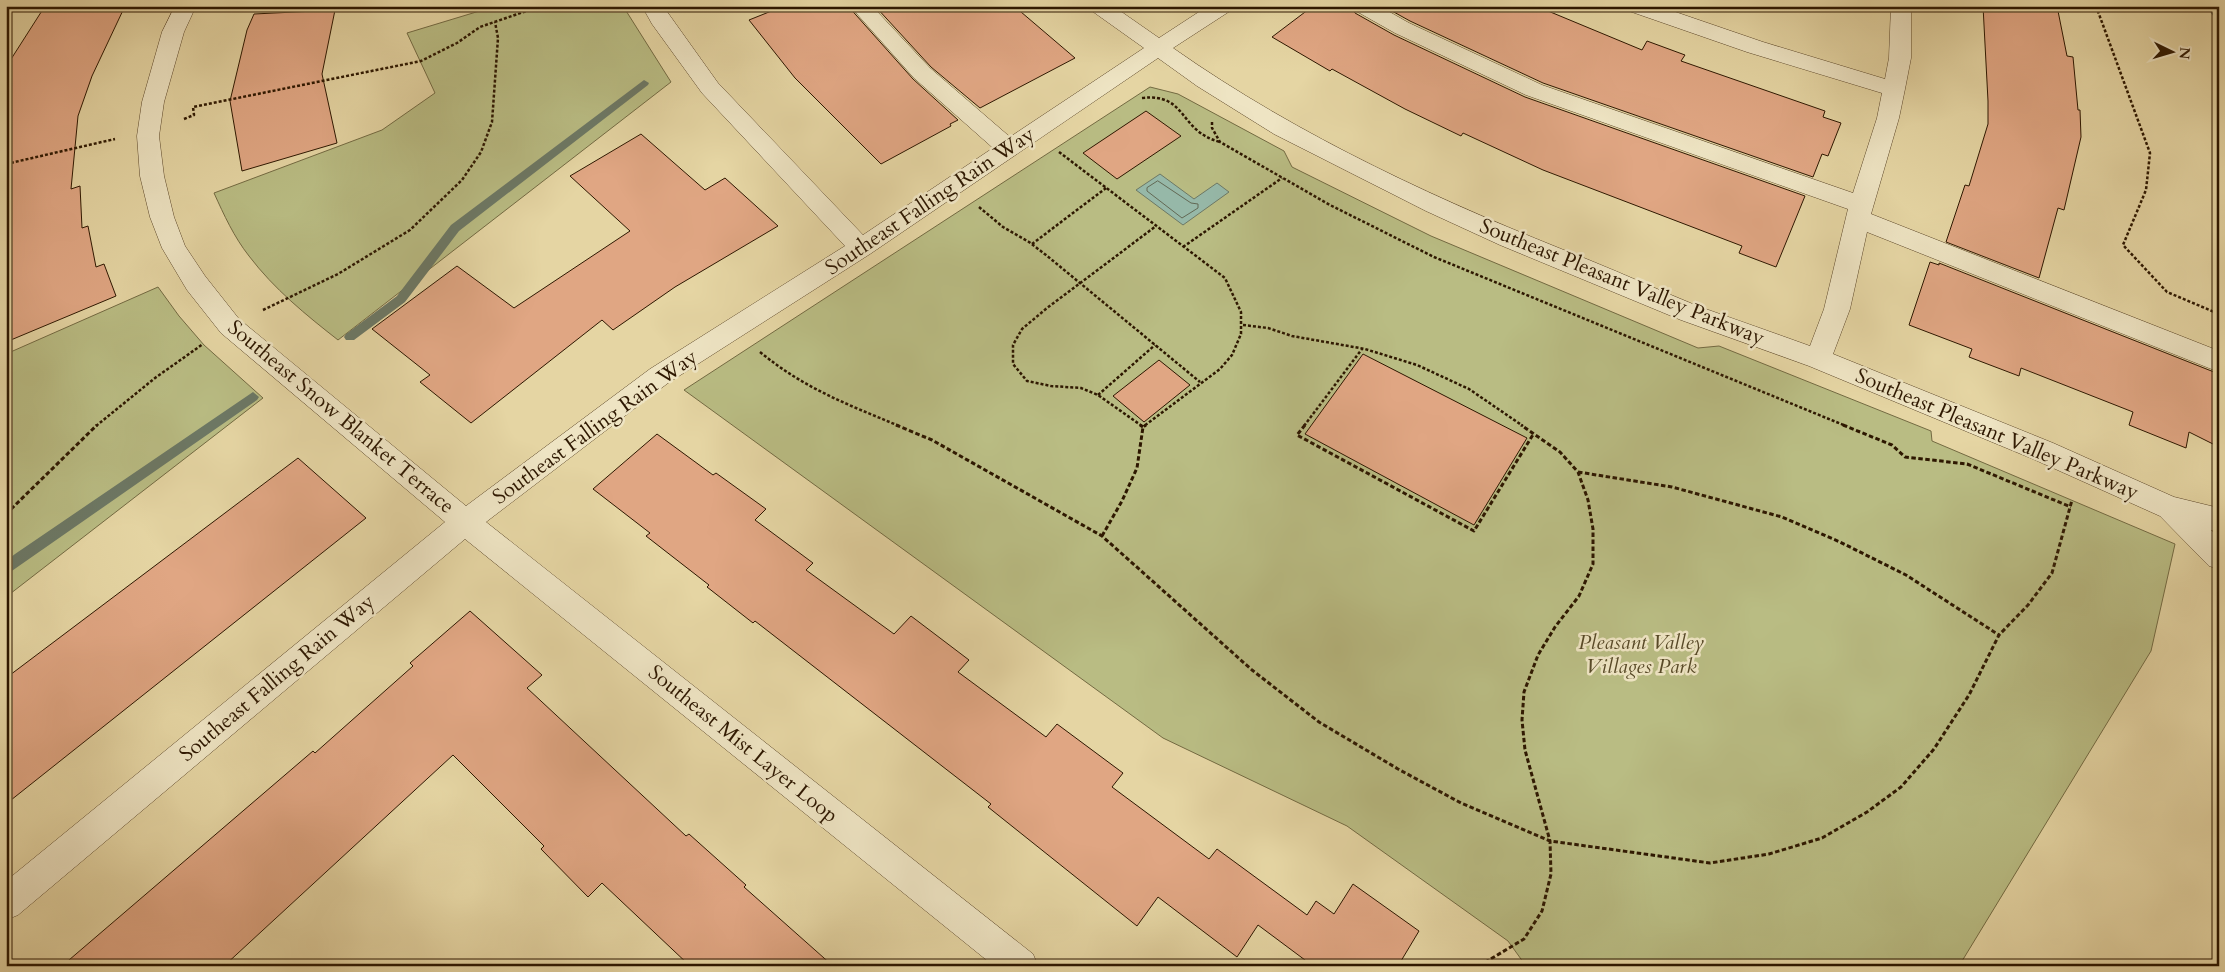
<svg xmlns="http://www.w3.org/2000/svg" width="2225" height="972" font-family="Cardo,serif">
<rect width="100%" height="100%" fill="#e5d5a3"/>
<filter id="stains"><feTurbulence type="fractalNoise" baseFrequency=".004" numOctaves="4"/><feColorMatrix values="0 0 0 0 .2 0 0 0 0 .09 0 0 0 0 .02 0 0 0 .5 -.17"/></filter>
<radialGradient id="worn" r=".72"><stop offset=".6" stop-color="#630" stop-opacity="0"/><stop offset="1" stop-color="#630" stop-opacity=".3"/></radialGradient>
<path fill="#b9bc83" stroke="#736a42" d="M496,6H623L671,82L338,340C306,315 274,289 249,256C234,237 224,215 214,193L382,130L435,93L407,33Z
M1150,87L1178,94L1284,151L1292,167L1431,236L1698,348L1719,346L1931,431L1932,441L2175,544L2151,651L1959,966H1526L1508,941L1347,826L1163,738L684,390Z
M158,287L179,316L204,345L263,398L6,597V354Z"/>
<path fill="#96b8a8" stroke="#6c7865" d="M1160,174L1194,199L1217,183L1229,192L1183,225L1136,190Z"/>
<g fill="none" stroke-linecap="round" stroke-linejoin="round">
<path stroke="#626854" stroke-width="1" d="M1158,181L1191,203L1198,204V208L1182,218L1147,191V188Z"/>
<path fill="#6c7865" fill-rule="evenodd" d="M2206,6H2216L2219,10V21L2216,20Z
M644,80L649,83L648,85L459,231L405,302L354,340H346L344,337L346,334L397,296L451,225Z
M253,392L259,397L257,400L6,575V561L15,554Z"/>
</g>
<path fill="#e0a683" stroke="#2d1700" d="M45,6H125L92,76L78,116L71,189L80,186L82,228L88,226L96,267L104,264L116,296L6,342V67Z
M784,6H848L913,79L958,120L950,124L951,126L881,164L795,78L749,20Z
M875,6H1014L1075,58L980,108L931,67Z
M1313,6H1351L1355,13L1394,35L1525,97L1805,196L1776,267L1739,253L1742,246L1543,170L1463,133L1461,136L1405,109L1332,69L1330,71L1272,37Z
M1383,6H1536L1642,50L1647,41L1685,55L1681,61L1825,111L1823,117L1841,123L1828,156L1822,154L1813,177L1543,83L1410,21Z
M1983,6H2027L2058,11L2067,56L2073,57L2078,110H2080L2081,137L2064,210L2058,208L2039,278L1946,242L1965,185L1969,186L1988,124V101Z
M335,10L322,74L337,143L242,171L230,101L247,30L254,14Z
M1146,111L1181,136L1117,179L1083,153Z
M641,134L705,190L725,178L778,226L675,287L613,330L602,320L471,423L420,382L430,375L372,329L457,266L514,308L630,231L570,176Z
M1930,262L1939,265V263L2219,374V447L2189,432L2186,448L2129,425L2133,412L2021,368L2019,376L1969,357L1972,349L1909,325Z
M1363,354L1527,438L1474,525L1305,434Z
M1159,360L1190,385L1144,422L1113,396Z
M657,434L713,475L716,473L766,509L755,520L813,563L806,570L894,634L911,616L969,660L958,672L1046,737L1057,724L1123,773L1112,787L1209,859L1217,849L1307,915L1316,901L1334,914L1353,884L1419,931L1398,966H1313L1258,925L1237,957L1158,897L1137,926L988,807L991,804L755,621L753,623L707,587L709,585L646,536L650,533L593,489Z
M298,458L366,518L6,804V678Z
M470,611L542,675L527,688L686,836L689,834L746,885L744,887L833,966H690L602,883L588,897L541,849L544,846L453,755L224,966H62L313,751L315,753L413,666L410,663Z"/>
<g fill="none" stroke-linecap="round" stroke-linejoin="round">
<defs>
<path id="minor" d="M175,6H196L184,32L164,102L159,136L164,176L174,217L185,246L205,276L239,319L466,506L650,369L845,246L702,93L652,24L642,6H663L718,83L863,235L993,148L914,78L850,6H872L930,68L1010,137L1144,48L1092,11L1089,6H1113L1159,38L1208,6H1233L1230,11L1173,48C1301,138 1444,203 1589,260C1626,275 1663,292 1700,307C1737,320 1774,333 1810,346L1824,309L1848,209L1526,95L1395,33L1356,11L1353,6H1379L1409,23L1542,85L1853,193L1877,118L1882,93L1747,52L1629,11L1626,6H1658L1763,42L1885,79L1889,58L1891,6H1911V58L1905,89L1899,118L1871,214L2219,351V372L1867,232L1850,309L1833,354L2053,443L2174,497L2219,508V532L2211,530L2219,538V569L2209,566L2160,516L2033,459L1809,366L1681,320L1500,245L1426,211L1274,134L1197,86L1158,58L870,254L668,383L486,522L1033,954L1038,966H994L465,539L18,915L6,920V881L445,522L221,333L187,290L162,248L150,217L140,176L137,136L142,102L162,32Z"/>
</defs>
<use href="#minor" stroke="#5b4629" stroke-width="1"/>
<path stroke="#2d1700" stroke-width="2.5" stroke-dasharray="3 2" stroke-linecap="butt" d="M2096,6L2150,153L2146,190L2123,245L2167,292L2219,314
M1142,98C1188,93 1178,131 1220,142
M184,119L194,115L193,107L421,61L457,43L480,27L541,6
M1212,122V128L1220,142L1330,205L1434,257L1846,426
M1059,152L1225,278L1241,312V334L1232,355L1220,369L1144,426
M6,164L115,139
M979,207L1003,227L1029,242L1046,255L1200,382
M1032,244L1106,188
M1183,247L1282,178
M263,310L338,274L410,230L462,180L481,152L492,122L498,38L495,22
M1243,325L1268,328L1292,336L1365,349L1417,365L1469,389L1523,426
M760,352C805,389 847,404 899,426
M1098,395L1155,345
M96,426L155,378L203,344
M1142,426L1098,395L1081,388L1051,386L1027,381L1013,364V345L1022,329L1047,308L1156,226
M1304,426L1362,349"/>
<path stroke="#2d1700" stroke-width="3" stroke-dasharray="4.5 2.5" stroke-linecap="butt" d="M896,425L932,440L1102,536L1252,670L1319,722L1398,769L1461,803L1550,841L1710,863L1769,854L1822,838L1867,812L1901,787L1934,749L1969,695L1999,635L2028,605L2052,573L2072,500
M1140,425L1143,427
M1305,425L1297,435L1474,531L1534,433
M1843,425L1892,445L1905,457L1967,464L2071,507
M1578,472L1672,487L1782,517L1840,542L1906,575L1999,635
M6,514L97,425
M1102,536L1122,501L1137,468L1143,427L1146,425
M1479,966L1524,939L1542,911L1551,874L1550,841L1525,750L1522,720L1524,692L1538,655L1555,627L1579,596L1593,564V529L1588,500L1578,472L1560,452L1521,425"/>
<use href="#minor" fill="#eee4c3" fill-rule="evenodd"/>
</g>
<g text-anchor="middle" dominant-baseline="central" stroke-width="5" stroke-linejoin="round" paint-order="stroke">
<g font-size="21" fill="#2d1700" stroke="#eee4c3">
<text transform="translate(930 201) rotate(-34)">Southeast Falling Rain Way</text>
<text transform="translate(1622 282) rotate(22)">Southeast Pleasant Valley Parkway</text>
<text transform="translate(341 417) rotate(40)">Southeast Snow Blanket Terrace</text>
<text transform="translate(595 427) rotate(-36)">Southeast Falling Rain Way</text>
<text transform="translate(1997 434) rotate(23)">Southeast Pleasant Valley Parkway</text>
<text transform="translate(277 678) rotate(-40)">Southeast Falling Rain Way</text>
<text transform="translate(743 744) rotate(39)">Southeast Mist Layer Loop</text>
</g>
<g font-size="21" font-style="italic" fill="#574927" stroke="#eee4c3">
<text x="1641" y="642">Pleasant Valley<tspan x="1641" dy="24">Villages Park</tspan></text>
</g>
</g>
<rect width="2225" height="972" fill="none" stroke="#e5d5a3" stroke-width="25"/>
<rect x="8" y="8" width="2210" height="957" fill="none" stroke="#2d1700" stroke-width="2.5"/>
<rect x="12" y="12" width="2200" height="947" fill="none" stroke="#2d1700"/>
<g transform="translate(2172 52) rotate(95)" stroke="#eee4c3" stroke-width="4" paint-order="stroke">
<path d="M0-4L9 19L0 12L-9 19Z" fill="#2d1700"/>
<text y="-8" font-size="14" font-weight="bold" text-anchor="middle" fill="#2d1700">N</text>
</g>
<rect width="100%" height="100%" filter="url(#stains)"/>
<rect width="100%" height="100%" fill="url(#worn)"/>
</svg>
